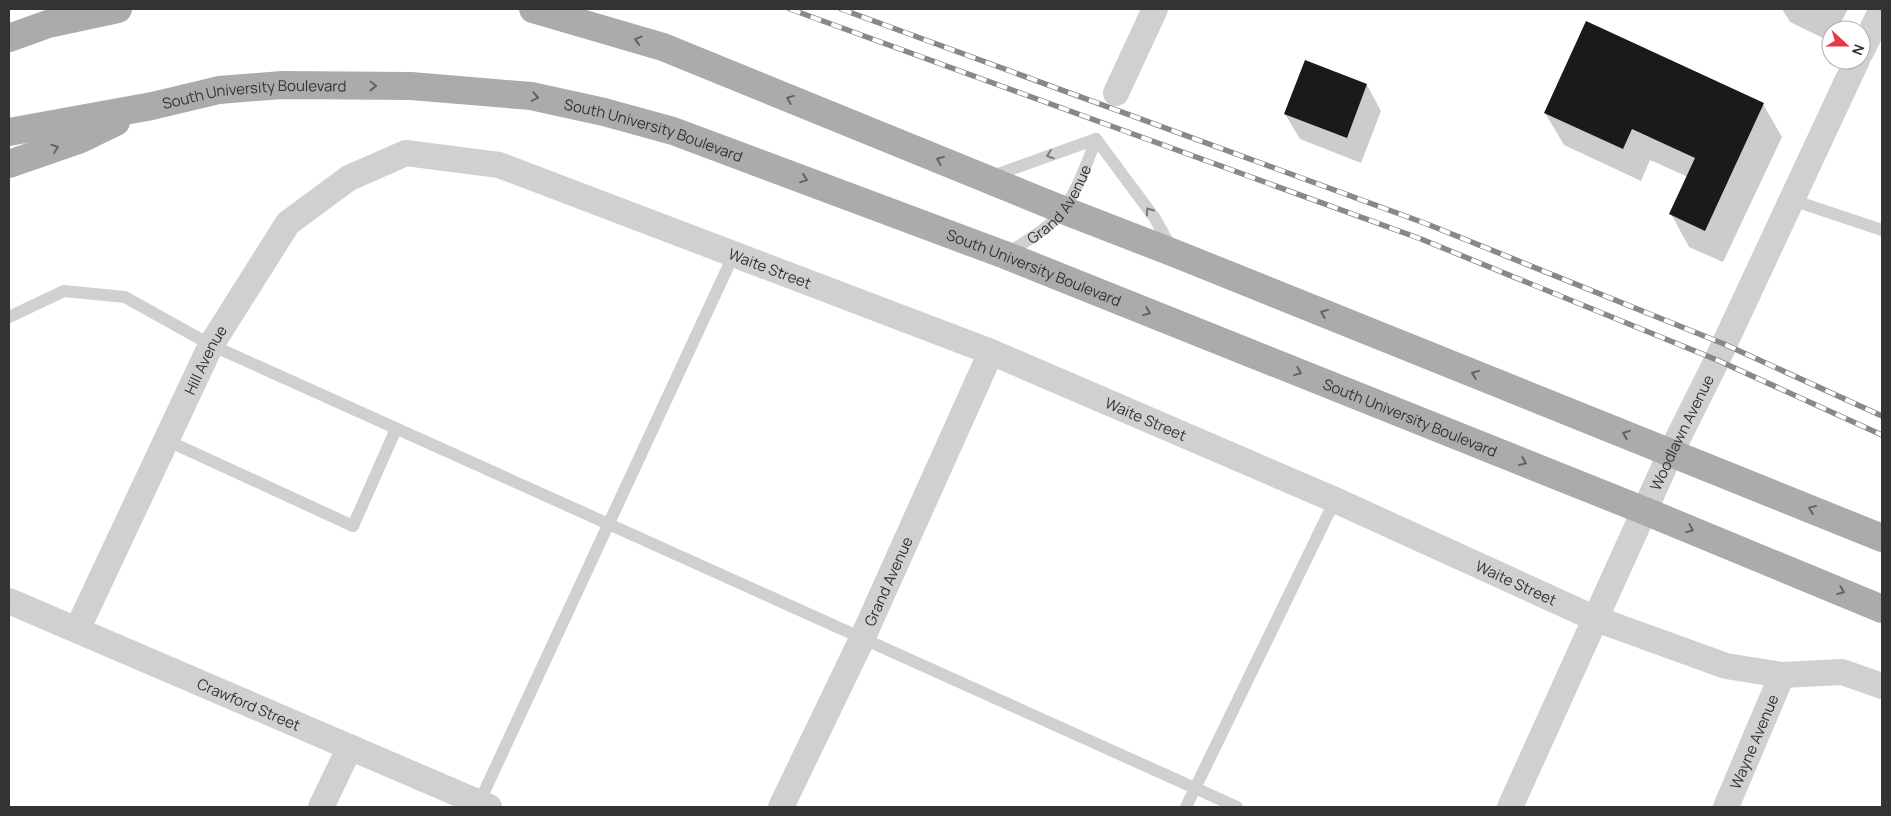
<svg xmlns="http://www.w3.org/2000/svg" width="1891" height="816" font-family="Manrope,sans-serif">
<rect width="100%" height="100%" fill="#fff"/>
<path fill="#0003" d="M1782,9H1848L1837,30H1831V42L1790,22Z
M1305,62L1367,85L1381,111L1361,163L1300,139L1285,114Z
M1763,104L1782,137L1723,262L1689,247L1671,214L1688,177L1650,160L1641,181L1564,145L1545,113Z"/>
<path fill="#1a1a1a" d="M1586,21L1764,103L1705,231L1669,214L1695,158L1632,129L1623,149L1544,113Z
M1305,60L1367,84L1347,138L1284,114Z"/>
<g fill="none" stroke-linecap="round" stroke-linejoin="round">
<g stroke="#d0d0d0" stroke-width="12">
<path d="M1096,139L1154,217L1172,249"/>
<path d="M990,177L1096,139"/>
<path d="M1792,200L1882,230"/>
<path id="s1" d="M1005,255C1024,242 1049,229 1063,210C1078,189 1087,163 1096,139"/>
<path d="M9,317L64,291L125,297L211,345L1237,807"/>
<path d="M166,440L353,526L396,429"/>
<path d="M479,803L734,254"/>
<path d="M1186,807L1335,500"/>
</g>
<g stroke="#d0d0d0" stroke-width="26">
<path d="M1861,52L1882,9"/>
<path d="M1116,93L1155,9"/>
<path id="s2" d="M9,601L489,807"/>
<path id="s3" d="M77,630L211,345L288,223L349,178L406,153L499,165L991,352L1335,500L1596,619L1726,666L1782,675L1842,672L1882,686"/>
<path d="M321,807L350,747"/>
<path id="s4" d="M781,807L862,639L991,352"/>
<path id="s5" d="M1510,807L1671,452L1717,360L1857,60"/>
<path id="s6" d="M1726,807L1782,675"/>
</g>
<g stroke="#ababab" stroke-width="28">
<path d="M533,9L663,47L1063,210L1174,253L1882,538"/>
<path d="M9,38L48,24L118,9"/>
<path id="s7" d="M9,132L152,106L219,90L282,85L411,86L531,96L604,112L673,131L1005,255L1645,511L1882,609"/>
<path d="M9,164L81,139L116,122"/>
</g>
<defs>
<path id="rail" d="M790,9L1421,239L1717,360L1882,435
M841,9L1427,224L1724,344L1882,416"/>
</defs>
<use href="#rail" stroke="#888" stroke-width="5.5"/>
<use href="#rail" stroke="#fff" stroke-width="4" stroke-dasharray="11" stroke-linecap="butt"/>
</g>
<defs><path id="oneway-chevron" d="M-2-3.5L2.5 0L-2 3.5" fill="none" stroke-width="1.6" stroke-linecap="round" stroke-linejoin="round" transform="scale(1.25)"/></defs>
<g stroke="#636363">
<use href="#oneway-chevron" transform="translate(638 40) rotate(-163)"/>
<use href="#oneway-chevron" transform="translate(373 86) rotate(1)"/>
<use href="#oneway-chevron" transform="translate(535 97) rotate(10)"/>
<use href="#oneway-chevron" transform="translate(790 99) rotate(-158)"/>
<use href="#oneway-chevron" transform="translate(55 148) rotate(-19)"/>
<use href="#oneway-chevron" transform="translate(940 160) rotate(-158)"/>
<use href="#oneway-chevron" transform="translate(804 179) rotate(21)"/>
<use href="#oneway-chevron" transform="translate(1147 312) rotate(22)"/>
<use href="#oneway-chevron" transform="translate(1324 313) rotate(-158)"/>
<use href="#oneway-chevron" transform="translate(1298 372) rotate(22)"/>
<use href="#oneway-chevron" transform="translate(1475 374) rotate(-158)"/>
<use href="#oneway-chevron" transform="translate(1626 434) rotate(-158)"/>
<use href="#oneway-chevron" transform="translate(1523 462) rotate(22)"/>
<use href="#oneway-chevron" transform="translate(1812 509) rotate(-158)"/>
<use href="#oneway-chevron" transform="translate(1690 529) rotate(22)"/>
<use href="#oneway-chevron" transform="translate(1841 591) rotate(22)"/>
</g>
<g stroke="#7a7a7a">
<use href="#oneway-chevron" transform="translate(1050 155) rotate(161)"/>
<use href="#oneway-chevron" transform="translate(1149 211) rotate(-125)"/>
</g>
<g text-anchor="middle" dominant-baseline="central" stroke-width="5" stroke-linejoin="round" paint-order="stroke">
<g font-size="15" fill="#333" stroke="#fff">
<text stroke="none"><textPath href="#s7" startOffset="249">South University Boulevard</textPath></text>
<text stroke="none"><textPath href="#s7" startOffset="654">South University Boulevard</textPath></text>
<text stroke="none"><textPath href="#s1" startOffset="76">Grand Avenue</textPath></text>
<text stroke="none"><textPath href="#s7" startOffset="1059">South University Boulevard</textPath></text>
<text stroke="none"><textPath href="#s3" startOffset="981">Waite Street</textPath></text>
<text stroke="none"><textPath href="#s3" startOffset="299">Hill Avenue</textPath></text>
<text stroke="none"><textPath href="#s7" startOffset="1464">South University Boulevard</textPath></text>
<text stroke="none"><textPath href="#s3" startOffset="1386">Waite Street</textPath></text>
<text stroke="none"><textPath href="#s5" startOffset="412">Woodlawn Avenue</textPath></text>
<text stroke="none"><textPath href="#s4" startOffset="250">Grand Avenue</textPath></text>
<text stroke="none"><textPath href="#s3" startOffset="1791">Waite Street</textPath></text>
<text stroke="none"><textPath href="#s2" startOffset="261">Crawford Street</textPath></text>
<text stroke="none"><textPath href="#s6" startOffset="71">Wayne Avenue</textPath></text>
</g>
</g>
<rect width="1891" height="816" fill="none" stroke="#333333" stroke-width="20"/>
<g transform="translate(1846 45) rotate(111)"><circle r="24" fill="#ffffff" stroke="#adadad"/>
<path d="M0-4L9 19L0 12L-9 19Z" fill="#e63946"/>
<text y="-8" font-size="14" font-weight="bold" text-anchor="middle" fill="#333333">N</text>
</g>
</svg>
